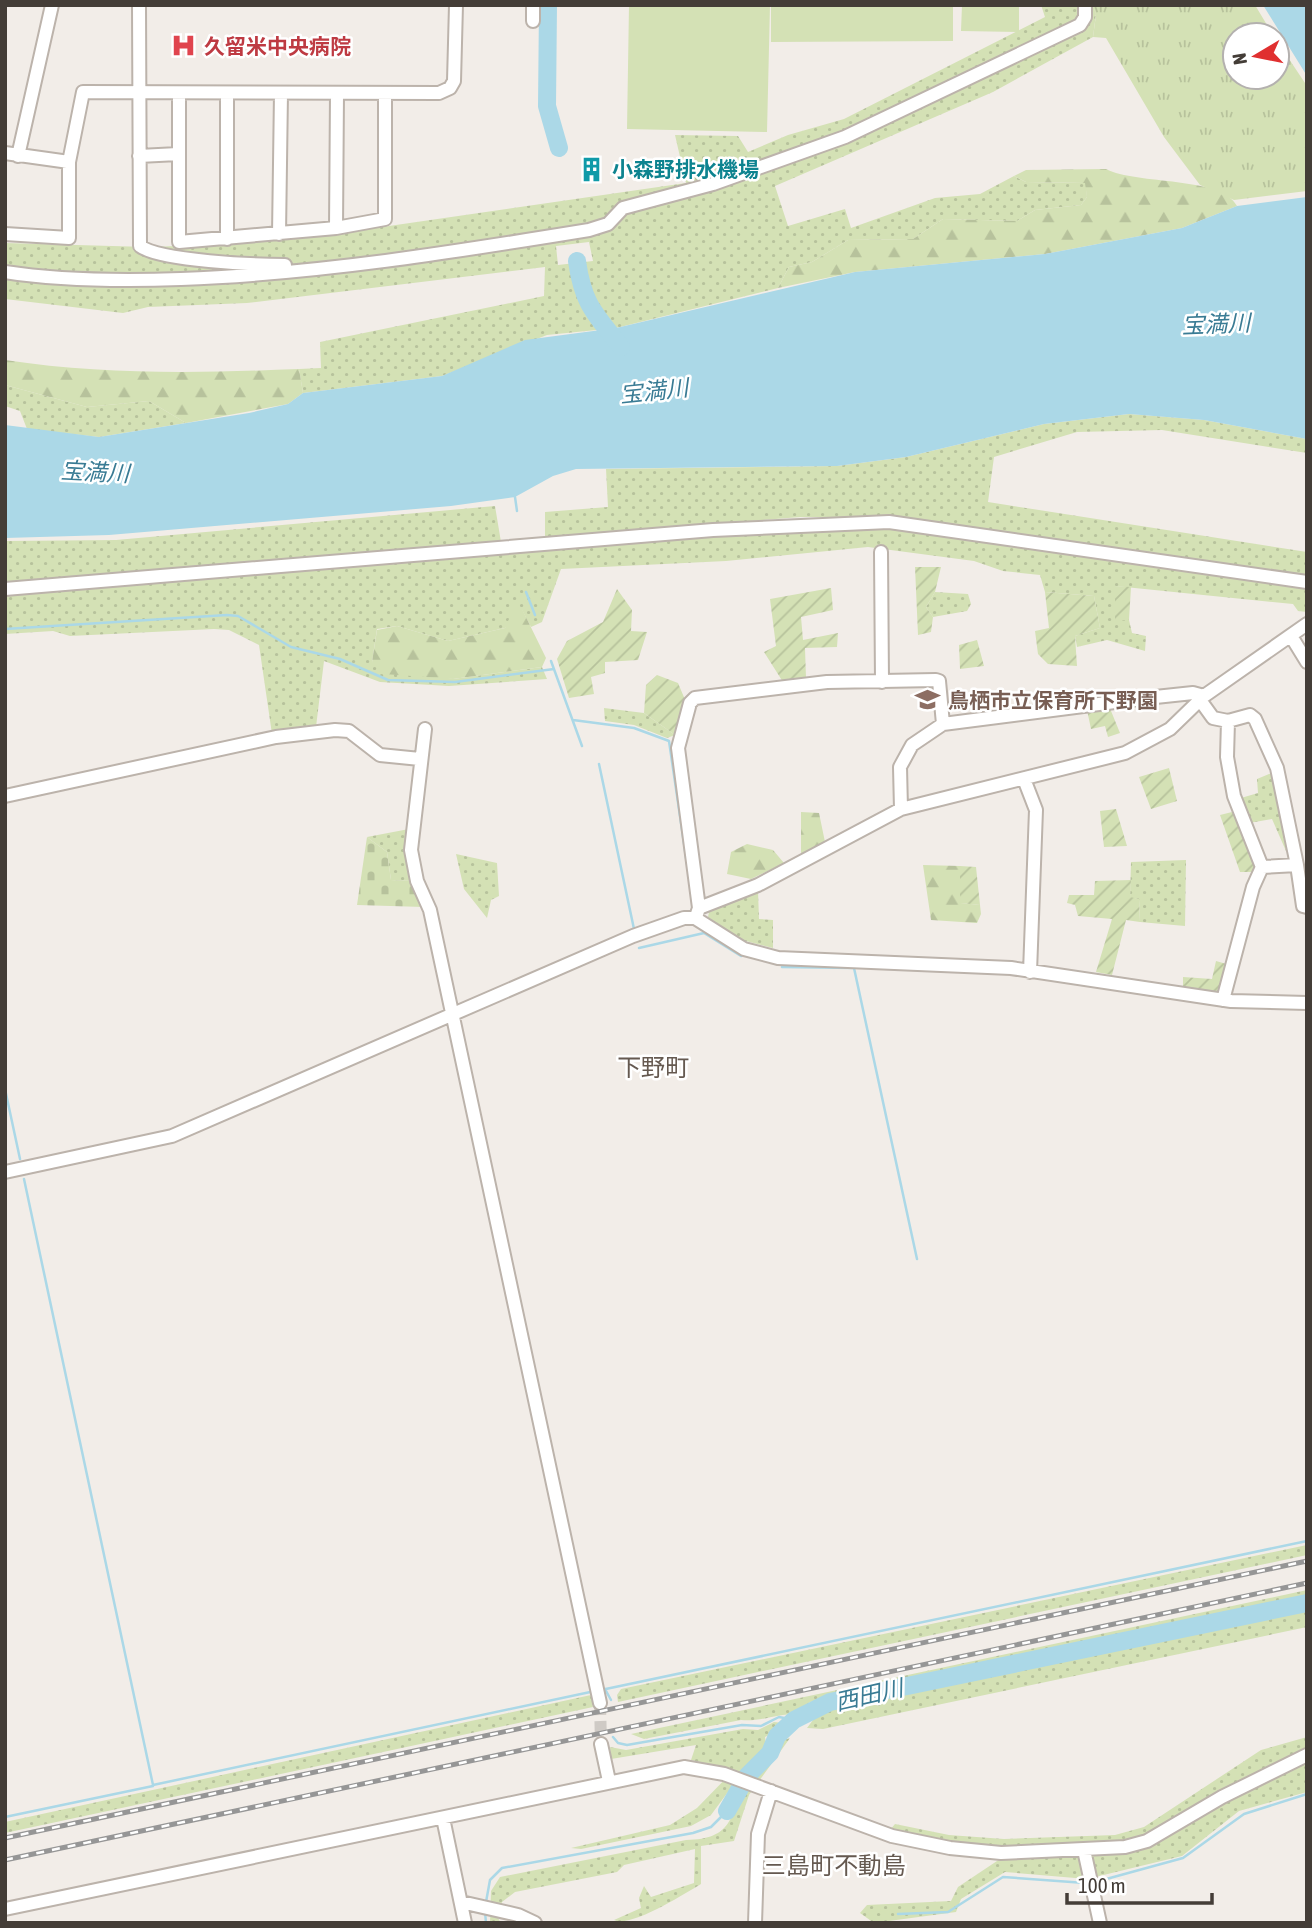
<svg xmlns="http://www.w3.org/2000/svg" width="1312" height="1928" font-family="'Asap Condensed','Noto Sans JP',sans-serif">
<defs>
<pattern id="grass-dots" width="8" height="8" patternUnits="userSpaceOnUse" patternTransform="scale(1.75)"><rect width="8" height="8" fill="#d4e1b5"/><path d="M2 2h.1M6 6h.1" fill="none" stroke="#b7c29c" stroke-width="1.8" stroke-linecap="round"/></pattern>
<pattern id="forest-firs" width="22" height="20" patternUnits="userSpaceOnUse" patternTransform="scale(1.75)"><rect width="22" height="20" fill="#d4e1b5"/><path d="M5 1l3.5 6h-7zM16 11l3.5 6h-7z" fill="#b7c29c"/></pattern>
<pattern id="cemetery-stones" width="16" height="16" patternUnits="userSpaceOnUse" patternTransform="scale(1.75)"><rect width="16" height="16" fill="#d4e1b5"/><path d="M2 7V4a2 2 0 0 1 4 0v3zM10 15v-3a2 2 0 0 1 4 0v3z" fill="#b7c29c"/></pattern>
<pattern id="park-tufts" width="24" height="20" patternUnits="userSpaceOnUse" patternTransform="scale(1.75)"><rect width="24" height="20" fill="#d4e1b5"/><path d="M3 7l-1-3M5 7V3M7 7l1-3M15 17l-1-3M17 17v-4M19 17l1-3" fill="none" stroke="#b7c29c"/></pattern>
<pattern id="garden-furrows" width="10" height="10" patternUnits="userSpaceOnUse" patternTransform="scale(1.75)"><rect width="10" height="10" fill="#d4e1b5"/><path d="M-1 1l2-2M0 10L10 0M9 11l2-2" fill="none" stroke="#b7c29c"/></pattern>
</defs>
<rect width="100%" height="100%" fill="#f2ede8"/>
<path fill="url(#grass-dots)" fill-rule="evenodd" d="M1041,5H1093L1096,14L1093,37L993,92L775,186L788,226L845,209L851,228L935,198L980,194L1014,176L1026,182L1086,183L1087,197L1081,205L1035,210L1017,221L943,219L913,239L848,240L812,262L789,267L778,288L616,328L547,335L442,376L303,393L299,369L321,368L320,342L544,296L545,267L247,303L148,307L123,313L5,299V243L148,247L238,244L306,238L686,183L675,135L738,136L748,152L788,135L844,119L1045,17ZM589,242L593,261L558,265L556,246Z
M5,385L87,407L149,401L186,423L99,437L27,429L20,411L5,406Z
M1129,414L1204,420L1307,439V453L1162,430L1077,432L994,457L988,502L1307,552V575L886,517H801L545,537V512L608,507L606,469L837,466L906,457L1044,424Z
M495,506L501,542L487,543L488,552L802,530L888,528L1307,587V612L1298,611L1293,604L1115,586V620H1129L1132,633L1146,636L1145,651L1107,640L1077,647L1075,636L1100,628L1094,596L1045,592L1040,575L1003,571L974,561L868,547L726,561L561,569L542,622L531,627L522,610L505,628L448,641L397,626L377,629L372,662L453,679L542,667L547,679L449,686L380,682L324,661L316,727L272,734L259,645L229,630L214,629L70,636L53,631L5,634V541L116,540Z
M935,592L968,594L971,604L967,611L933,617L926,607Z
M604,708L644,713L675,735L667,738L634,725L605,721Z
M1276,771L1292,849L1286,851L1272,819L1249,823L1241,798L1258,793L1257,779Z
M409,829L413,881L391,880L387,852L367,837Z
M456,854L497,863L499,896L491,900L487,918L464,889Z
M1186,860L1185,926L1140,922L1139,899L1130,898L1131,862Z
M758,891L759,919L773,920V948L742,940L708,917L709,912Z
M1307,1545V1555L618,1702L617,1695L621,1689Z
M1307,1590V1598L810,1702L796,1714C776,1714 760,1722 741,1720L644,1739L631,1734Z
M1307,1607V1627L823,1729L807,1728L819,1712L859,1702Z
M591,1695L593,1707L5,1833V1822Z
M774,1722L783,1723L775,1732L765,1737L767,1750L742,1773L711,1815L691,1826L581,1849L571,1848L670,1825L697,1808L733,1771L691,1760L696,1745L611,1759L610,1747L626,1750L743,1729L758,1730Z
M1307,1737V1750L1140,1838C1115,1845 1091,1845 1065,1846C1004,1848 949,1844 890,1830L895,1824L949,1835L1004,1839L1115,1835L1144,1827L1261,1750Z
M790,1738L749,1795L734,1841L701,1846V1884C684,1894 631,1928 614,1920L641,1908L639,1898L644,1886L651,1897L694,1883L695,1849L624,1865L617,1872L515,1892L502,1902L498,1918L501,1923H490L491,1891L500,1877L686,1840C734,1839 728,1817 748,1783C757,1767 773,1754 784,1740Z
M1307,1762V1792L1239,1811L1182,1856L1087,1879L1005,1872L961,1899L956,1912L874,1923L860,1913L867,1905L951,1901L958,1887L1003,1857L1131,1852L1150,1846L1231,1798Z"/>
<path fill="url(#forest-firs)" d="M1106,169C1137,185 1222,176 1237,206L1182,228L1045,254L855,272L778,288L789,267L812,262L848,240L913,239L943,219L1017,221L1035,210L1081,205L1087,197L1085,183L1026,182L1014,176L1026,170Z
M5,360C104,375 200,373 299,369L303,393L288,404L186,423L149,401L87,407L5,385Z
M522,609L546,658L542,667L453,679L384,674L372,662L377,630L397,626L448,641L505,628L513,610Z
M801,812L819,813L825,842L801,855Z
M747,844L773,850L784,863L751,879L727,874L731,852Z
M923,865L960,866L961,903L980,905L981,914L977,923L931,920Z"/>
<path fill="url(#cemetery-stones)" d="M367,837L387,852L391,880L413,881L424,907L357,905Z"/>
<path fill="url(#park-tufts)" d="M1093,5H1255L1273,35H1235V77H1277V41L1307,86V191L1234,200L1200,185L1164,137L1106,38L1093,37L1096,15Z"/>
<path fill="url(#garden-furrows)" d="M915,567H941L935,592L926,607L933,617L931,632L918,635Z
M1115,586L1131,587L1129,620L1115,621Z
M831,588L833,610L801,617L803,640L838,633L837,647L805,648L806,678L783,682L764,652L776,646L770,599Z
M617,589L632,610L631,631L647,632L638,660L605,662V673L591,677L594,694L569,698L557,659L567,641L603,622Z
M1045,592L1094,596L1100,628L1075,636L1077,666L1048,664L1038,654L1035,631L1049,628Z
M977,640L984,666L960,669L959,645Z
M657,675L678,683L686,702L675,735L644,713L646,685Z
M1109,706L1120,733L1108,737L1105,726L1091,729L1087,710Z
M1169,768L1177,801L1151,809L1139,777Z
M1116,809L1127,846L1104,847L1100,811Z
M1236,811L1258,867L1255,872H1240L1220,815Z
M960,866L976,867L980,905L960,903Z
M1131,880L1130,897L1139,899L1140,922L1126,920L1112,975L1096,972L1112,919L1078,916L1075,905L1067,903L1069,895H1094L1095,881Z
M1216,961L1230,965L1221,994L1183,987V977L1212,979Z"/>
<path fill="#d4e1b5" d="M629,5H770L767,132L627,129Z
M771,5H953V41L771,42Z
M962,5H1019V32L961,31Z"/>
<path fill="#abd8e7" d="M1263,5H1307V76Z
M1307,197V439L1204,420L1129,414L1044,424L906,457L837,466L576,469L553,476L515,497L451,506L109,535L5,538V425L99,437L249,413L288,404L303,393L442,376L525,340L616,328L855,272L1045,254L1182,228L1237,206Z"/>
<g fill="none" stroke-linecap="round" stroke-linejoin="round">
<path stroke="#abd8e7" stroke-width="2.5" d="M515,497L517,511
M526,592L535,615
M5,629L227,615L238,616L291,647L340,659L388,680L455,682L554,669
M551,661L582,746
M573,720L634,728L669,741L687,864
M599,764L634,929
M639,948L704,933L741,956
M782,967L854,968L917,1259
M5,1089L20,1159
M24,1179L153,1785L595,1691
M605,1689L611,1700
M601,1690L1307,1541
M613,1737L618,1743L627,1745L742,1725L761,1726L779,1717L794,1720
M5,1817L153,1786
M1099,1881L1183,1858L1244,1814L1307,1794
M486,1902L490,1880L502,1868L693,1833L711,1827L727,1811
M485,1912L486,1923
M898,1914L948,1912L1003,1877L1085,1883"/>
<path stroke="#abd8e7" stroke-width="18" d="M548,5L547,106L559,148
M577,261C583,304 594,313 621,347
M727,1811L747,1776L770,1753L777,1736L794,1720L830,1702L1307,1603"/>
<path stroke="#cfcac5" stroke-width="12" stroke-dasharray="12 6" stroke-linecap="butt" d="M600,1703L601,1744"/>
<defs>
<path id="minor" d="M139,5L140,246C159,261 257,265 285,265
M533,5V21
M179,93V242L336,228L385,219V93
M5,153L69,162
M18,156L52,5
M139,156L178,154
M336,228L337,94
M5,234L69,238V162L83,92L439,93L450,88L454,81L456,5
M279,234L281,93
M227,239V93
M5,272C63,281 123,281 181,279C318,274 454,252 589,230L608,224L623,208L713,184L845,137L1080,25L1085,17V5
M881,552L882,682
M5,589L713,530L889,522L1307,582
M1291,636L1307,662
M1200,700L1213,718L1228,721L1227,757L1234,796L1262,867L1297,865L1303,906L1307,907
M1228,721L1250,715L1255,719L1277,768L1297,865
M425,729L411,850L417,881L430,910L600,1703
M1024,779L1036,810L1030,972
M5,796L276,737L335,730L349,731L380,755L420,759
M901,809L900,767L912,745L943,724L1146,698L1193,693L1204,696
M699,908L758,885L901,809L1125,753L1170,729L1204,696L1307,624
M697,914L699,908L678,748L690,703L695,698L827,682L936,680L939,681L943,724
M1223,1000L1253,887L1262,867
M5,1172L172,1136L633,936L684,918H695L744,949L778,958L1011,968L1231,1001L1307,1003
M601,1744L609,1781
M443,1818L465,1923
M1084,1850L1100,1923
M461,1902L518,1915L535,1923
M5,1909L684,1767L724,1774L892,1836L950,1848L1001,1853L1125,1847L1147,1841L1222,1797L1307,1755
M755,1923L758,1834L771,1791"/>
</defs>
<use href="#minor" stroke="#bcb3ab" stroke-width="16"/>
<use href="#minor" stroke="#fff" stroke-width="12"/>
<defs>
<path id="rail" d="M5,1838L1307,1561
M5,1860L1307,1583"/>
</defs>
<use href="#rail" stroke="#969696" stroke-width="5"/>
<use href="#rail" stroke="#fff" stroke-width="2.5" stroke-dasharray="8" stroke-linecap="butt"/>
</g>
<defs>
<symbol id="hospital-bare" viewBox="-9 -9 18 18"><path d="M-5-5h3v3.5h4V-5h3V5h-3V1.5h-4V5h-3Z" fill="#e0444e" stroke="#fff" stroke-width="2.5" paint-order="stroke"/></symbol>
<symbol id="building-bare" viewBox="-9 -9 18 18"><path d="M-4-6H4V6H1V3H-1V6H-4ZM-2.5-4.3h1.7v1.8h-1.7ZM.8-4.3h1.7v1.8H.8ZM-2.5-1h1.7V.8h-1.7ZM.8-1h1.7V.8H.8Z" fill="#0f9aa8" stroke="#fff" stroke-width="2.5" paint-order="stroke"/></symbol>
<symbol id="school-bare" viewBox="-9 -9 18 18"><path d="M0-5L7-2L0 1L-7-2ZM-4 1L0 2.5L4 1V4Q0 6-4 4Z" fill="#8d6e63" stroke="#fff" stroke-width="2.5" paint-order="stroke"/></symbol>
</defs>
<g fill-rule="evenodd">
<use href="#hospital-bare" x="166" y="28" width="35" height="35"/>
<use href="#building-bare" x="574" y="152" width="35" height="35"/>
<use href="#school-bare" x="910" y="682" width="35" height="35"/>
</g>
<g text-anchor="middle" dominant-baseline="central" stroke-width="5" stroke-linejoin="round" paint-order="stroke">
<g font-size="21" font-weight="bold" fill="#be3a42" stroke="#fff" text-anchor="start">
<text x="204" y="46">久留米中央病院</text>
</g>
<g font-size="21" font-weight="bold" fill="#0d838f" stroke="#fff" text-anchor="start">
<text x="612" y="169">小森野排水機場</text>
</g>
<g font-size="21" font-weight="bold" fill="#785e54" stroke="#fff" text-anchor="start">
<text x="948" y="700">鳥栖市立保育所下野園</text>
</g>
<g font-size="23" font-style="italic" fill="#397b94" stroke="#fff">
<text transform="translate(1216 324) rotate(-2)">宝満川</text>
<text transform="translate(654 391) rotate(-6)">宝満川</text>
<text transform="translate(95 472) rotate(3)">宝満川</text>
<text transform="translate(869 1695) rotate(-13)">西田川</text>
</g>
<g font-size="24" fill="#655950" stroke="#fff">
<text x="653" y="1067">下野町</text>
<text x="834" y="1865">三島町不動島</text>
</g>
</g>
<rect width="1312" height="1928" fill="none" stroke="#443d37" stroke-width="14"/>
<g transform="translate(1256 56) rotate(260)"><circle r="33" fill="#ffffff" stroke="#b4b1af" stroke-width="2"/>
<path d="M0-5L12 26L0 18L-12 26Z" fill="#e03030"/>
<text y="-10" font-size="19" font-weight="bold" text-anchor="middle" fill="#443d37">N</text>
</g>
<path d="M1067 1893v10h145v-10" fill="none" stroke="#443d37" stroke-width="3.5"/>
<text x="1078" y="1893" font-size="21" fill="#443d37" stroke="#ffffff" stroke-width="5" paint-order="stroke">100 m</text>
</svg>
